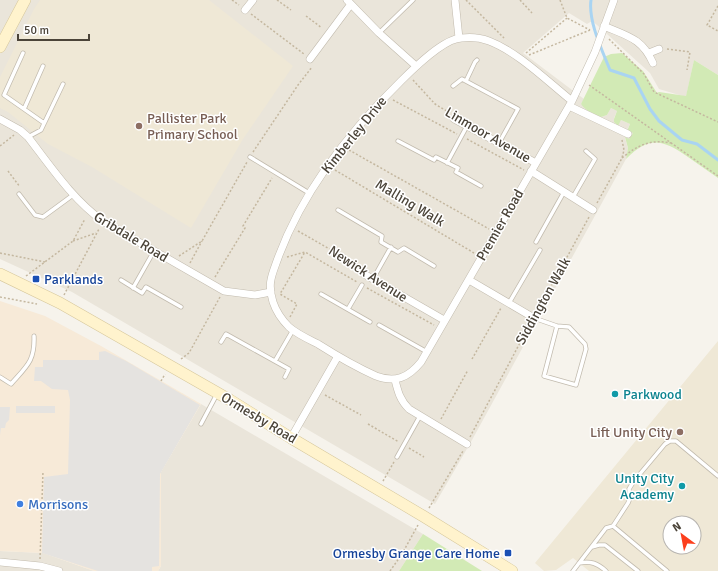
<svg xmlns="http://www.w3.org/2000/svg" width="718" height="571" font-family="Signika,sans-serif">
<rect width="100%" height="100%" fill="#f6f3ec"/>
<path fill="#eae5da" d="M0,0H718V75L694,60L686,97L659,89L650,73L597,25L592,21L587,24L569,13L523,53L584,99L581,104L601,117L607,115L611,108L617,111L614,118L615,124L617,126L621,120L630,124L627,130L633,133L630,140L625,138L628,148L626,159L472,440L435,504L72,292L0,259Z
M201,404L423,534L399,571H158L161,566V472Z
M0,551L43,553L94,571H0Z"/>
<path fill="#f7ead8" d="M0,301L45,316L101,346L201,404L161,472V566L158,571H94L43,553L0,551Z"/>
<path fill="#efe8d6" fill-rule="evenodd" d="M40,0H209L293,66L243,139L191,228L92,167L48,144L8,112L0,108V77L34,9Z
M718,341V571H589L573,558L556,570L544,571L535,563ZM670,523H694V547H670Z"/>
<path fill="#d2eab5" d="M622,53L643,71L657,93L659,92L686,96L694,60L718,75V178C708,171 698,164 688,157C662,139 649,136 626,159L628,148L625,137L629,139L633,133L627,131L630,124L621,120L618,126L614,122V119L617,111L611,108L607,115L601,117C593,114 586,111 581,104L604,57L611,54Z
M423,534L482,571H399Z"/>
<path fill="#e5e3e0" d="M105,351L126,361L200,405L160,474L159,566L152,567V571H98L42,553L44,477L68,474L70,400L68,390L52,389L41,381H34L35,367H43V360H99V352Z
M16,406H55V413H16Z
M0,407H10L9,420L6,423L5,428H1L0,435Z"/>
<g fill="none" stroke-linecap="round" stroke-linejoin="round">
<path stroke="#a9d4f2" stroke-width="3" d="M591,0C588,21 602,50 610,70L634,78L650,109L659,121L682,140L697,144L718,160"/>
<defs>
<path id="lane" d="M379,33L413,0
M23,53L4,95L44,123
M466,81L475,62L477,60
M453,86L462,79L518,109L499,143
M24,109L43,66
M28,137L41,130L63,84
M398,141L434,160L436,157L458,168L456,172L481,186
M250,157L309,193
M447,163L467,126
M19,194L35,215L43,217L73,195
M573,197L595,159L586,151
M338,210L382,236L381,242L398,252L404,248L434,266
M536,242L564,192
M373,279L391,247
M121,280L142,293L146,287L181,307
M133,288L154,251
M321,294L370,322
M509,303L540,250
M348,309L362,285
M534,318L557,326L569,327L585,344L586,349L576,385L544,376L557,326
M379,325L427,352
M221,342L226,334L289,369L285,377
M275,361L293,330
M0,377L11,384C27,366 35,361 34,336
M201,424L217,394
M397,457L420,416
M613,526L628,503L630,498L629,489L634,481L665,444L670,441H676L718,476
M592,547L599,545H605L638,571
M579,563C591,561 597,563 606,571
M573,571L606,528L613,526L667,571"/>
<path id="street" d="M347,0L379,33L416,66
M455,0L459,38
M245,10L253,0
M604,26C627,36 642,38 653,63
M649,53L659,49
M310,59L351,4
M572,101C547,81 518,52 489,41C481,38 470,37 462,38C444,38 414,68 401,81C350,131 303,190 278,258C272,275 267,283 273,302C276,311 282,320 289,327C297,334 308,339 318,344C337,356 356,367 376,376C395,383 408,378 421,362L572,101L595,52L614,0
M569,106L628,134
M0,119L20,130L28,137C51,167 73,200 104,222L224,291L255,295L271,292
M454,119L536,163
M531,171L593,210
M364,274L444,320
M469,280L534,318
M395,380C398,392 400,400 409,409L467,444
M291,438L338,356
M0,562L40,566L59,571"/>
<path id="secondary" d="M0,47L25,0
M0,274L60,303L230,400L291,438L423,516L512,571"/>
</defs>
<use href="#lane" stroke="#c2bbae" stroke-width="5"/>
<use href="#street" stroke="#c2bbae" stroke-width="8"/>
<use href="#secondary" stroke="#d6c79b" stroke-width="12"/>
<path stroke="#c4b79f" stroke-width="1.5" stroke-dasharray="2 2" stroke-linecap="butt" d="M232,0L239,5
M277,0L291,10
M466,0L504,38
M520,0L532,13
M560,0L567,18L590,30
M718,6L707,25L718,31
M251,14L304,54
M306,16L322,28
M609,39L644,74L654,92L718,122
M667,49L690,52L687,70
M526,53L567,18
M529,55L590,30
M413,80L435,104L450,113
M589,85L718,176
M393,100L457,134
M467,139L524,170
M0,146L14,135
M349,150L489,229
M253,152L298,85L312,67
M622,158C638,145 650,139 671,143
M335,170L474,253
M8,171L20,187
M597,203L622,158L624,150L622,140
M298,231L361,267
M73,241L96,233
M0,253L45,262
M179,256L202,241L247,162
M287,257L305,252L357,282
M190,263L202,241
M26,276L73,241L85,219
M215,277L245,228L243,226L272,178
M367,288L434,325
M64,295L99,229
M0,297L37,304
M538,310L589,217
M290,317L297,304L280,294L305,252
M181,359L189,353L220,297
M472,359L501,308
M161,381L165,374
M325,395L361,415
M441,419L468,370
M368,424L399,442
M470,437L530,324
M409,448L424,457
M383,481L394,462
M429,508L463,451
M40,559L43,471
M390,571L402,554L418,525"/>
<use href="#lane" stroke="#fff" stroke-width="3.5"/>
<use href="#street" stroke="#fff" stroke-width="7"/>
<use href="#secondary" stroke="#fff3cd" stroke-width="11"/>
</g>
<g fill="#8d6e63" stroke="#fff" stroke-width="1.5">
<circle cx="139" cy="126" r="4"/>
<circle cx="680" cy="432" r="4"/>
</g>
<g fill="#1a4fb4" stroke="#fff" stroke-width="1.5">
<rect x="32" y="275" width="8" height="8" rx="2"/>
<rect x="504" y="549" width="8" height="8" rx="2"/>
</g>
<g fill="#0f9aa8" stroke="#fff" stroke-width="1.5">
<circle cx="615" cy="394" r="4"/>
<circle cx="682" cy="486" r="4"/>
</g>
<circle fill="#3f7fe0" stroke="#fff" stroke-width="1.5" cx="20" cy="504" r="4"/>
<g text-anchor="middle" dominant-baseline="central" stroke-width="3" stroke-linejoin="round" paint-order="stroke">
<g font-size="14" fill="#785e54" stroke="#fff" text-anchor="start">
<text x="147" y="118">Pallister Park<tspan x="147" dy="16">Primary School</tspan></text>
<text x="672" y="432" text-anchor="end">Lift Unity City</text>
</g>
<g font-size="14" fill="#4b4439" stroke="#fff">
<text transform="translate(354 135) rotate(-51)">Kimberley Drive</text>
<text transform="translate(488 135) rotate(30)">Linmoor Avenue</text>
<text transform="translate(410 203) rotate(31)">Malling Walk</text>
<text transform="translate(500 225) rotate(-60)">Premier Road</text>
<text transform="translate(131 237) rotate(31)">Gribdale Road</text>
<text transform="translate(368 274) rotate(33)">Newick Avenue</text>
<text transform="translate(543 301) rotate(-61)">Siddington Walk</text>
<text transform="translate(259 418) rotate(31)">Ormesby Road</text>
</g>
<g font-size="14" fill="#164399" stroke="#fff" text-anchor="start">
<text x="44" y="279">Parklands</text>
<text x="500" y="553" text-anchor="end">Ormesby Grange Care Home</text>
</g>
<g font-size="14" fill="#0d838f" stroke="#fff" text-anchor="start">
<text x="623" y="394">Parkwood</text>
<text x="674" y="478" text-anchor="end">Unity City<tspan x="674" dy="16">Academy</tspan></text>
</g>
<g font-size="14" fill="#366cbe" stroke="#fff" text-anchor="start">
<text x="28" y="504">Morrisons</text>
</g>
</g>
<g transform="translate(682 535) rotate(328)"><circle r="19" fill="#ffffff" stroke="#b7b4b0"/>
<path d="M0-3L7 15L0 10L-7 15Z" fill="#fc3f1d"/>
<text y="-6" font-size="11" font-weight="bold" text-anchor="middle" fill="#4b4439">N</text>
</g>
<path d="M18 34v6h71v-6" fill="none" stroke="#4b4439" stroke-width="2"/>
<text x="24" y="34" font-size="12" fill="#4b4439" stroke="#ffffff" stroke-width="3" paint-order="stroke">50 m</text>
</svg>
